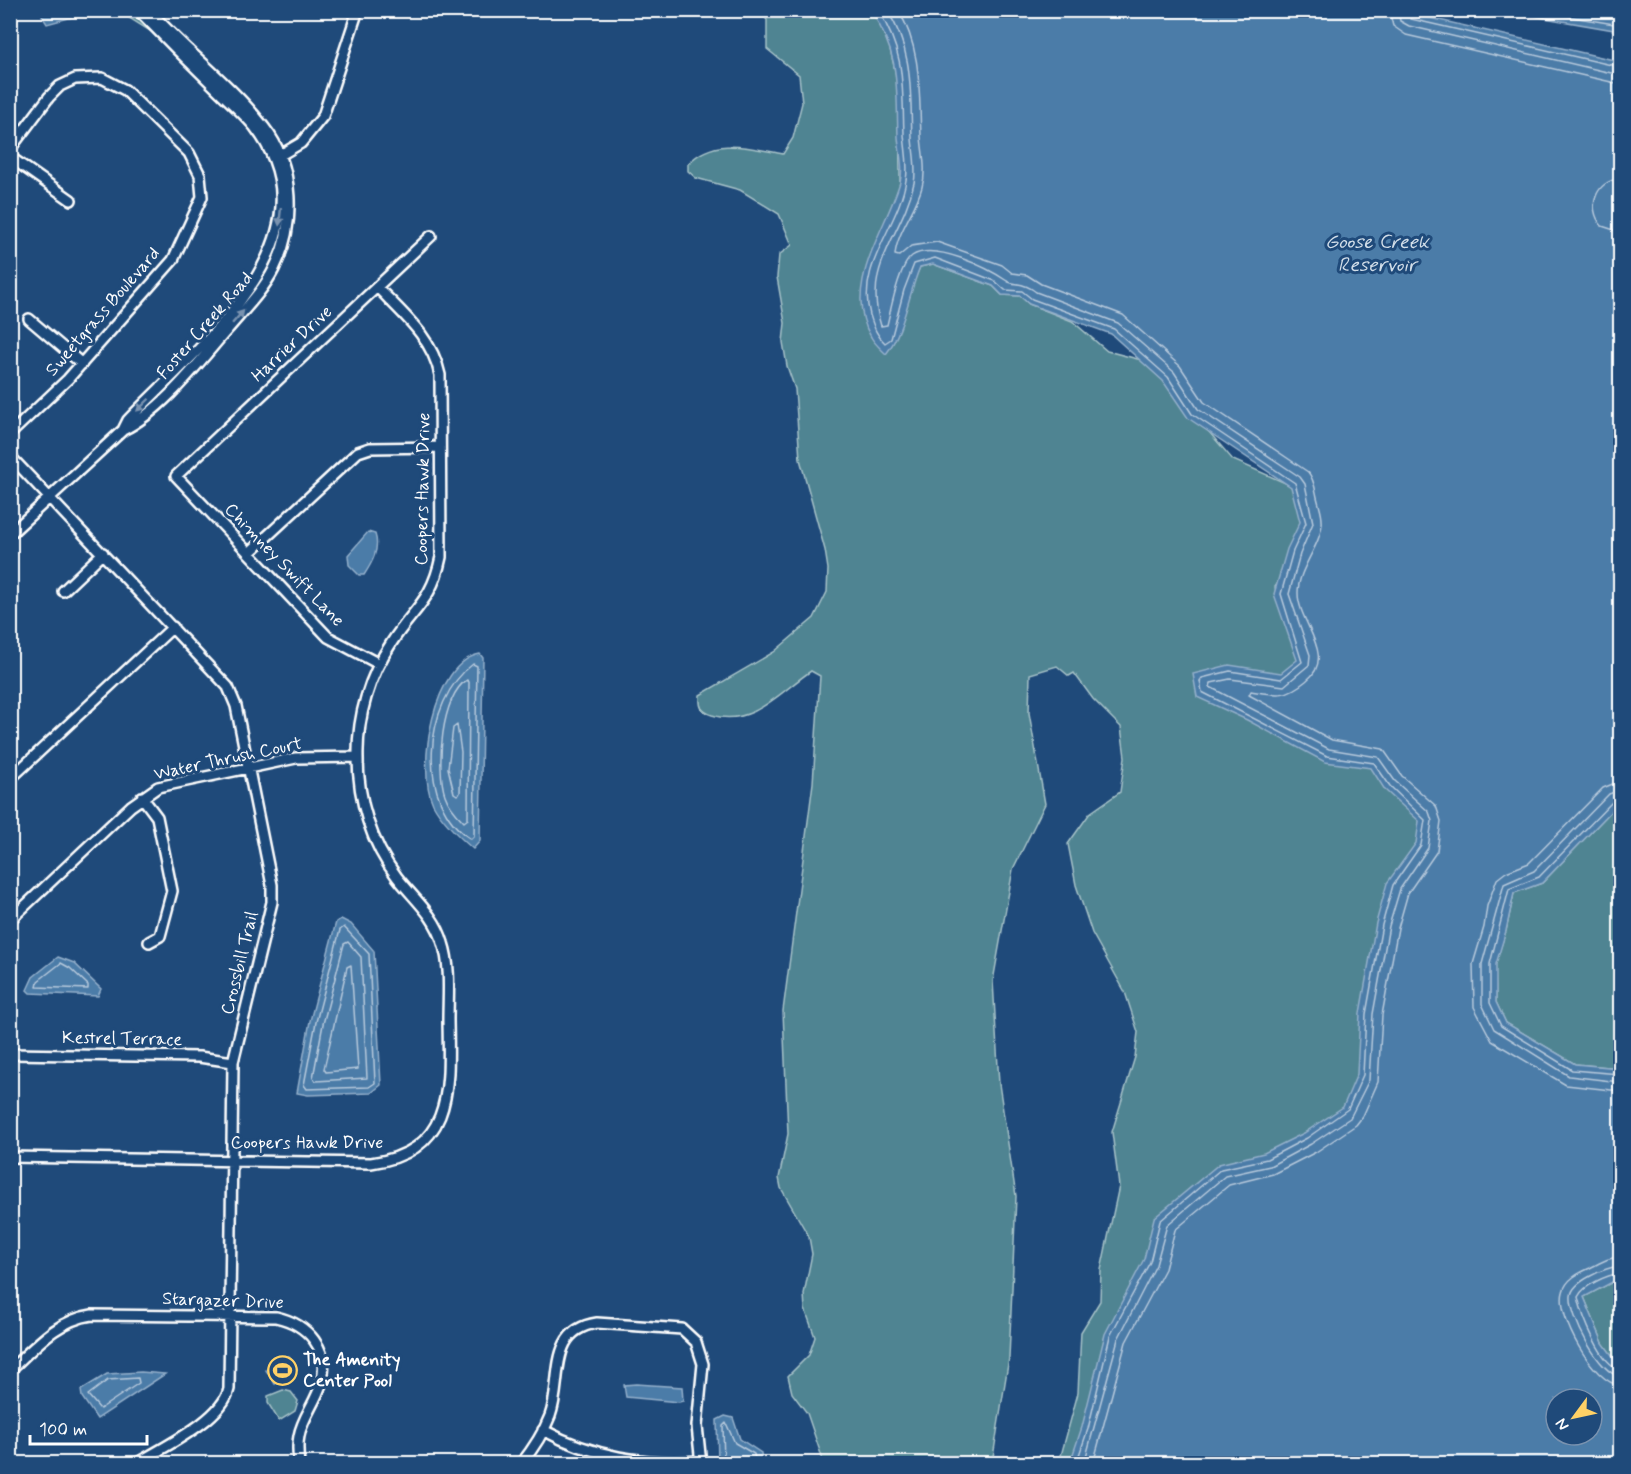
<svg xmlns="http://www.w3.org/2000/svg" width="1631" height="1474" font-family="Mynerve,sans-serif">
<rect width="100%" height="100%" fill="#1f4a7a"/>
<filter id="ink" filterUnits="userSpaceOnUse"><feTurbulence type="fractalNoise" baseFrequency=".0167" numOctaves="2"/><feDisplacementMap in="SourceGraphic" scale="12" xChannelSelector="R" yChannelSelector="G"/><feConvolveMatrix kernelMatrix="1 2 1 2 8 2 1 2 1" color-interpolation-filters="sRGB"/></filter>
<g filter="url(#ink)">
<path fill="#4f8492" stroke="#a7c2c8" stroke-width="1.5" d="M124,11H133L155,34L123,14Z
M760,11H871L887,35L899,89L900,181L909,292L920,267L933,264L993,286L1002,295L1020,296L1029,304L1072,321L1107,351L1149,362L1233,460L1290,485L1307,509L1281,579L1275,587L1276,592L1429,784L1381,1053L1112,1463H1059L1078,1393L1081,1332L1100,1301L1101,1270L1119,1186L1112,1132L1135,1057L1138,1032L1125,992L1092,933L1076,885L1068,844L1090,813L1120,792L1125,757L1121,727L1093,699L1074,673L1069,676L1057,666L1030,674L1029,713L1045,804L1013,869L993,981L999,1084L1016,1196L1009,1358L992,1463H824L807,1413L792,1393L788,1376L809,1355L815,1337L805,1309L804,1294L812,1254L809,1237L781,1188L779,1178L788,1134L783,1011L813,783L820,676L811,671C782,690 752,728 712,715C701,711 699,707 700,695L774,652L814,618L827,592L828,569L825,550L800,459L795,389L787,366L783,342L785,323L777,277L779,255L792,245L779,214L740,190L696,178L688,171V164C714,136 750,148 783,154L793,138L802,103L799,75L767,49V20Z
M1505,11H1545V18Z
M1620,802V1068L1575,1064L1506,1023L1496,1002L1495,964L1506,931L1514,893L1542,883Z
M1620,1278V1366L1603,1343L1584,1297Z
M283,1390L291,1392L298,1401L295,1411L279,1421L268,1403V1396Z"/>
<path fill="#4c7ba8" stroke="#94b0cb" stroke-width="1.5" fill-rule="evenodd" d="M46,10H95V11L47,24L42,16Z
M871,11H1400L1618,61L1620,66V143L1618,151L1620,188L1616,209L1620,210V802L1542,883L1514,893L1506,931L1496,964V1002L1506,1023L1575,1064L1620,1068V1278L1584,1297L1603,1343L1620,1366V1463H1070L1082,1427L1105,1334L1144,1259L1154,1218L1219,1164L1264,1153L1304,1133L1343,1107L1357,1074L1360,1013L1376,923L1387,883L1416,843L1419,821L1385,790L1371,768L1325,762L1247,720L1197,697L1193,674L1229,665L1281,673L1297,660L1274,594L1287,549L1300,522L1291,487L1188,418L1163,381L1111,334L1029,304L1020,296L1002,295L993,286L933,264L920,267C908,295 905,330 886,354C881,349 874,343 871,337C841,286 886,230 900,182C904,167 899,152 898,137C896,85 901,57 871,11ZM1556,1399H1592V1435H1556Z
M1545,11H1620V31L1545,18Z
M368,532L375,534C380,549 372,563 364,575H359L349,565L348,555Z
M480,654L483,658L480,841L473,849C458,836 442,821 433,804C416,768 433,662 480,654Z
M341,919L351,924L374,951L381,1085L371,1093L308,1095L297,1093L310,1021L336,922Z
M58,957L74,963L101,989L98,996L30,993L27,990L33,977Z
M289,1356L297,1369L292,1373L293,1375L275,1384L266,1370L274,1362L276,1364L282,1357Z
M141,1372L165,1374L97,1419L82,1397L81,1390L107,1374Z
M636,1384L682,1387L683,1401L679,1402L626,1397L624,1385Z
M725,1416L733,1418L740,1439L761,1453L762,1463H718L717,1420Z"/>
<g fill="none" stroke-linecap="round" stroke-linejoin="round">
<path stroke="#b7cadc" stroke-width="1.5" d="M878,10C906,54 902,85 904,134C905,150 909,164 906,180C899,226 856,266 870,315C874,327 876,335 885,343L891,339L904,290L914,264L935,258L995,281L1005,290L1022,291L1032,299L1114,329L1168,377L1192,414L1295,483L1306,523L1293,551L1281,594L1302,662L1281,679L1230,671L1202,678L1200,681L1202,692L1327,756L1374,763L1390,786L1425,820L1421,845L1393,885L1382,925L1366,1014L1363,1075L1348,1109L1307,1138L1267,1159L1221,1169L1160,1221L1150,1262L1110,1336L1088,1429L1076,1464
M887,10C914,52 910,91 912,138C913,153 917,168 914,183C902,237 862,265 881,326L887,325C891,309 899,265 912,256C934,241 988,268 1007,281C1015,286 1022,281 1036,292L1118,323L1174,372L1198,409L1300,477L1305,484L1313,523L1300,554L1289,594L1310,655L1309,665L1284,686L1230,679L1211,683L1210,687L1329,749L1378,757L1395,781L1429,812L1432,821L1428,848L1400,889L1389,926L1373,1014L1369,1080L1350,1118L1311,1144L1270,1166L1225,1176L1167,1225L1156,1265L1118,1339L1084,1464
M898,10C922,48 919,93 921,136C922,153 927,169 922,187C916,210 897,232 895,255L899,256L911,246L937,242L1002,265L1012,273L1027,275L1041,284L1123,315L1180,366L1204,402L1308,472C1314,479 1315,488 1317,497C1319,506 1323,515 1322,524C1320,547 1298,569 1298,593C1298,623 1338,656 1306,681C1285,698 1277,695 1251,691L1249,695L1332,740L1383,749L1402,776L1436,806L1441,821L1437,851L1408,893L1398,928L1382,1015L1378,1082L1363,1116L1356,1125L1316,1152L1273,1174L1229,1185L1175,1230L1165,1269L1126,1342L1093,1464
M1389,10L1393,26L1406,35L1620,84
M1398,10L1400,21L1409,26L1620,75
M1405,10L1411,19L1620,67
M1551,10L1554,14L1620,25
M1620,179C1596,180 1586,208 1602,226L1620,232
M473,664L477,666L474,836L471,839C415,804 423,701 473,664Z
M467,680L469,682L468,819L464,822C458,816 448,804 445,795C436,769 441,695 467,680Z
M457,725L461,752L460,793L457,795L454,793L448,768L453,728Z
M1620,781L1603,788L1529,863L1506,872L1497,879L1487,906L1484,927L1473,964L1474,1007L1492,1041L1566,1085L1620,1091
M1620,790L1609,794L1534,871L1504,884L1482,964V1004L1494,1029L1569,1076L1620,1082
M1620,798L1614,800L1539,877L1509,889L1490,964V1003L1501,1026L1572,1070L1620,1074
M344,927L369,954L375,1083L369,1087L307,1089L304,1085L316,1022L340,930Z
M348,942L361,957L367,1078L316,1081L313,1078L323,1024L344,944Z
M61,963L70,968L88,985V989L37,987L38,981Z
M351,965L358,1069L326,1072L324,1069L347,967Z
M1620,1257C1609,1257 1600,1263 1590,1268C1579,1273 1566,1279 1563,1292C1556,1316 1594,1384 1620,1385
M1620,1266C1607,1267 1572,1281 1571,1296C1569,1316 1600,1375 1620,1376
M1620,1273C1608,1275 1583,1285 1578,1297C1582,1315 1601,1366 1620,1369
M138,1378L139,1383L100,1409L88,1395L108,1380Z
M724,1464L723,1426L726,1423L735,1443L754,1454L756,1464"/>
<defs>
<path id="minor" d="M138,10C163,36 189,62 215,87C228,100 242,112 254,126C341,237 198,347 128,420L123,430C162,411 199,362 227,330C243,311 263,291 274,269C296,225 295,166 264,127C231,84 185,51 149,10
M10,149L49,97L60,86L75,79L102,78L125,90L189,153L200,175L202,197L173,260L68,379L10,434
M10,157L71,200
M277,157L301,143L323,116L358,10
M29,319L82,364
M10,456L228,687L236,706L272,885V902L233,1062L229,1389C222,1420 163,1447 136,1464
M10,534L123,430
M249,553L358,452L370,448L440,447
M63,591L103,553
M379,664L328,637L176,476L431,236
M10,779L173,627
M142,797L157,817L172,891L160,936L149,942
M10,920L131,806L158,787L296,758L357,757
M10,1054L199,1057L233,1062
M10,1157L371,1163C455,1152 449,1086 448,1020C448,995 451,967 443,943C435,915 414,899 397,877C371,843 358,800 358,758C357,717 369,676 392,642C414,608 432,601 441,557L440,375C432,337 403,314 377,287
M10,1370C35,1347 57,1320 92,1315L276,1317C308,1324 331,1350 321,1384C316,1402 302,1418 299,1436C297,1445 298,1455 299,1464
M543,1430C593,1457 644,1465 701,1461
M521,1464C533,1449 543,1434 550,1416C563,1381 547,1330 597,1323L682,1329L696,1342L703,1364L697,1426L701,1464"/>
</defs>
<use href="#minor" stroke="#fff" stroke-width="14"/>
<use href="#minor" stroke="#1f4a7a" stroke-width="9"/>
</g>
<defs><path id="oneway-solid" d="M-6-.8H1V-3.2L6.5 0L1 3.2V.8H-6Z" transform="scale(1.5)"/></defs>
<g fill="#7992af">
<use href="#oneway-solid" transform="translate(280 217) rotate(96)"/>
<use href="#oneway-solid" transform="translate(238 317) rotate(-49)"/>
<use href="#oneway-solid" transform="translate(143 405) rotate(136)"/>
</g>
</g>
<defs>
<symbol id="stadium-ring" viewBox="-11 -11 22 22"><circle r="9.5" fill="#1f4a7a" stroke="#ffd166" stroke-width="1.5"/><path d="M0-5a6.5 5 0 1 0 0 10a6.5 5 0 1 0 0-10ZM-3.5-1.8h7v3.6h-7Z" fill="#ffd166"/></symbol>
</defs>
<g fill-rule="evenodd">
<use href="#stadium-ring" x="266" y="1354" width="33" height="33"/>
</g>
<g text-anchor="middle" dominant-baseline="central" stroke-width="6" stroke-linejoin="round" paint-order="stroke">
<g font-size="18" fill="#fff" stroke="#1f4a7a">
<text transform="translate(103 312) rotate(-49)">Sweetgrass Boulevard</text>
<text transform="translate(205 326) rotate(-49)">Foster Creek Road</text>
<text transform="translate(292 344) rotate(-43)">Harrier Drive</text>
<text transform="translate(423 489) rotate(-89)">Coopers Hawk Drive</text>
<text transform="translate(284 565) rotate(46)">Chimney Swift Lane</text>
<text transform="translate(228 759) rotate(-12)">Water Thrush Court</text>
<text transform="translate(240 963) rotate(-76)">Crossbill Trail</text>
<text transform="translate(122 1039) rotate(1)">Kestrel Terrace</text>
<text x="307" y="1143">Coopers Hawk Drive</text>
<text transform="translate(223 1301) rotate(2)">Stargazer Drive</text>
</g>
<g font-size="18" font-weight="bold" fill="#fff" stroke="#1f4a7a" text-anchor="start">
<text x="303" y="1360">The Amenity<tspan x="303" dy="21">Center Pool</tspan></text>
</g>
<g font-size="20" font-style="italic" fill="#d2dee9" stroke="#1f4a7a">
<text x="1377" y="242">Goose Creek<tspan x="1377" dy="23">Reservoir</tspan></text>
</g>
</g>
<rect width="1631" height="1474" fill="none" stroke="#1f4a7a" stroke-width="36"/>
<rect x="18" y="18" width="1595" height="1438" fill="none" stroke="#fff" stroke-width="2" filter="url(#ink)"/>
<g transform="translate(1574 1417) rotate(237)"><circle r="28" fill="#1f4a7a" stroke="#7992af" stroke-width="1.5"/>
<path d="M0-4.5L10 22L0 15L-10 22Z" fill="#ffd166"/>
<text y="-9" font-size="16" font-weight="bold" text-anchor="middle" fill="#ffffff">N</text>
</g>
<path d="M30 1435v9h117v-9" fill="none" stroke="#ffffff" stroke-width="3"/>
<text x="39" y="1435" font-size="18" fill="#ffffff" stroke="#1f4a7a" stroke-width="4.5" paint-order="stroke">100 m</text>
</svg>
